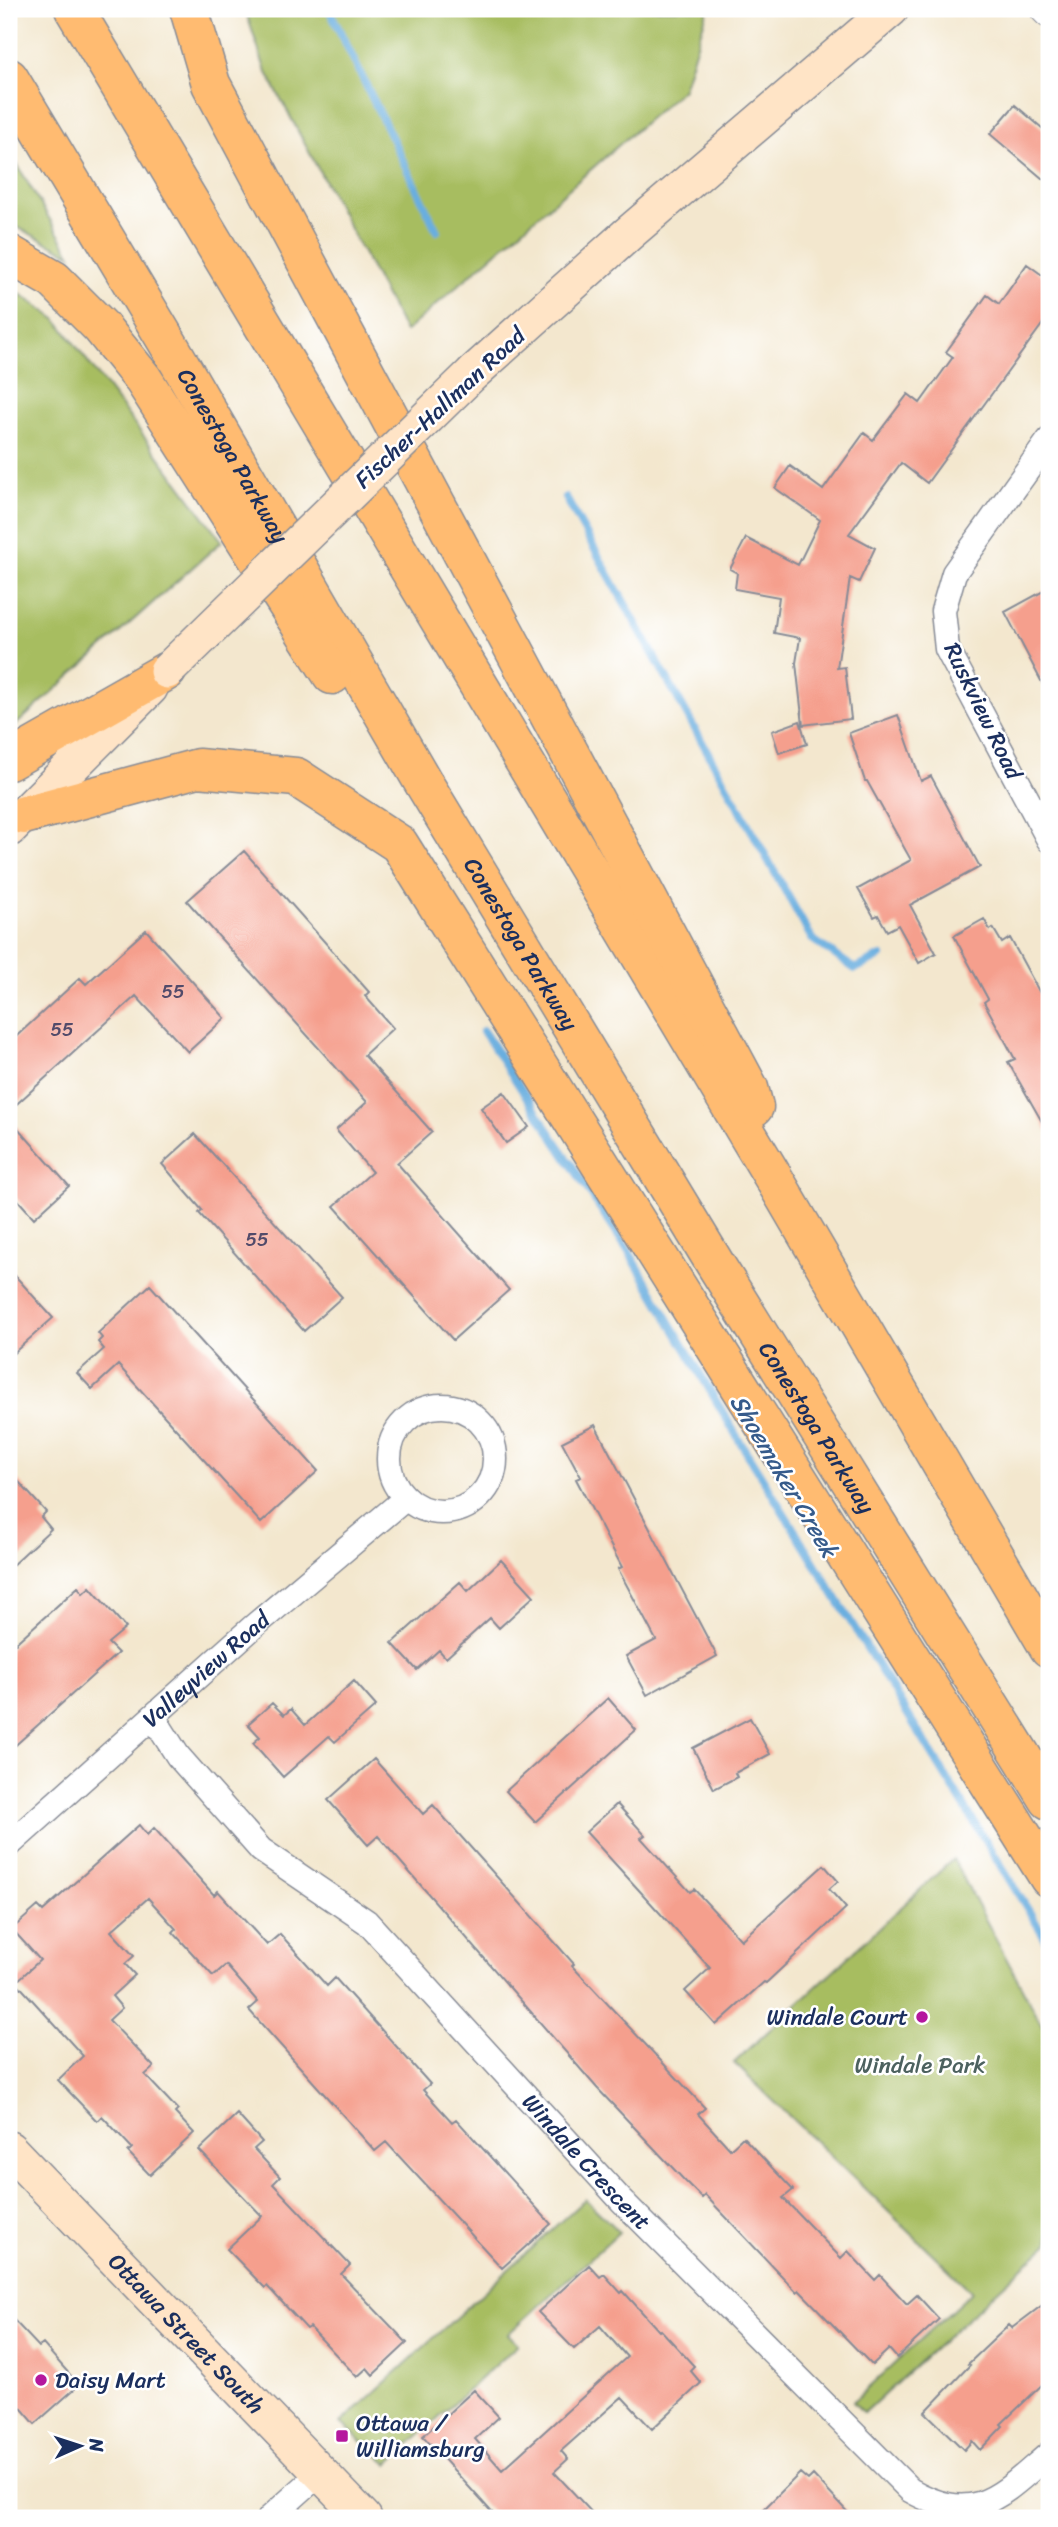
<svg xmlns="http://www.w3.org/2000/svg" width="1058" height="2527" font-family="Sriracha,sans-serif">
<rect width="100%" height="100%" fill="#fff"/>
<filter id="ink" filterUnits="userSpaceOnUse"><feTurbulence type="fractalNoise" baseFrequency=".0143" numOctaves="2"/><feDisplacementMap in="SourceGraphic" scale="14" xChannelSelector="R" yChannelSelector="G"/><feConvolveMatrix kernelMatrix="1 2 1 2 8 2 1 2 1" color-interpolation-filters="sRGB"/></filter>
<filter id="wash" filterUnits="userSpaceOnUse"><feTurbulence type="fractalNoise" baseFrequency=".00686" numOctaves="4" result="noise"/><feDisplacementMap in="SourceGraphic" scale="28" xChannelSelector="R" yChannelSelector="G"/><feGaussianBlur stdDeviation="1.57" result="paint"/><feColorMatrix in="noise" values="0 0 0 0 0 0 0 0 0 0 0 0 0 0 0 0 0 1.4 0 .05"/><feComposite in="paint" operator="in"/></filter>
<g filter="url(#wash)">
<rect width="100%" height="100%" fill="#f3e7ce"/>
<path fill="#a7bd61" stroke="#617660" stroke-width="2" d="M245,9H708L683,89L405,332L265,69Z
M9,151L71,255L9,223Z
M9,286L56,319L222,541L9,731Z
M953,1859L1049,2038V2243L864,2413L853,2402L972,2292L734,2063Z
M585,2199L619,2232L508,2334L518,2344L388,2464L341,2423Z"/>
<g fill="none" stroke-linecap="round" stroke-linejoin="round">
<path stroke="#69aedf" stroke-width="8" d="M329,9L437,231
M566,498L812,939L855,969L881,956
M483,1031L629,1252L739,1440L1049,1944"/>
</g>
<g id="blocks">
<path fill="#f59f8d" d="M1015,105L1049,134V184L990,134Z
M1027,264L1049,280V315L927,483L901,463L849,534L875,548L859,582L850,578L837,668L845,667L851,719L803,725L796,663L800,638L774,633L779,597L735,589L737,573L730,569L746,538L798,565L820,520L775,488L790,466L823,490L864,433L873,440L908,394L920,403L953,357L946,352L987,295L999,304Z
M1049,588V696L1005,612Z
M898,715L921,781L931,776L980,867L910,905L936,953L919,963L898,925L887,931L878,915L874,917L858,889L911,860L867,781H865L849,733Z
M800,721L807,744L779,753L772,731Z
M244,851L369,992L365,996L393,1028L364,1055L432,1132L397,1163L509,1290L453,1340L334,1206L372,1172L336,1130L367,1102L187,901Z
M984,919L990,930L993,928L1002,943L1010,938L1041,995L1049,991V1134L1008,1062L1015,1059L984,1002L988,999L954,936Z
M146,930L225,1018L188,1052L136,996L9,1111V1043L80,978L86,984Z
M504,1092L529,1127L506,1143L481,1108Z
M9,1118L69,1186L34,1218L9,1190Z
M195,1134L342,1297L304,1331L199,1213L202,1210L162,1164Z
M9,1269L53,1318L9,1357Z
M150,1285L318,1471L261,1523L118,1365L92,1389L77,1373L104,1349L98,1342L102,1338L98,1333Z
M595,1425L717,1656L647,1695L626,1656L656,1640L618,1569L622,1567L576,1479L581,1477L562,1442Z
M9,1471L46,1512L41,1517L51,1529L9,1568Z
M501,1560L534,1596L499,1628L490,1618L446,1658L439,1650L417,1670L392,1643L460,1582L468,1591Z
M78,1587L83,1593L90,1587L126,1628L108,1643L118,1653L9,1751V1649Z
M354,1681L376,1706L335,1742L329,1736L283,1777L253,1743L260,1737L248,1724L272,1703L284,1715L291,1709L305,1725Z
M608,1698L636,1730L535,1822L506,1791Z
M750,1718L770,1754L735,1773L737,1777L714,1789L693,1748Z
M374,1759L423,1814L433,1805L574,1964L572,1966L705,2108L698,2114L730,2149L743,2137L793,2190L783,2198L841,2258L848,2251L875,2280L880,2275L907,2304L917,2295L939,2319L897,2358L889,2349L872,2365L799,2290L797,2292L705,2195L702,2198L686,2182L597,2088L378,1836L368,1845L328,1800Z
M617,1804L645,1835L641,1838L690,1892L694,1889L741,1940L824,1865L838,1881L829,1889L846,1908L766,1983L764,1982L716,2025L685,1991L710,1968L586,1832Z
M139,1825L147,1835L154,1828L214,1895L218,1891L267,1945L280,1934L327,1986L335,1978L430,2084L423,2090L452,2122L456,2119L551,2224L502,2268L386,2142L375,2151L249,2010L258,2002L226,1965L213,1976L173,1932L176,1929L148,1898L111,1931L134,1956L125,1964L135,1975L112,1996L122,2008L109,2020L154,2067L145,2075L178,2110L175,2113L194,2133L150,2175L128,2152L132,2148L102,2116L97,2121L58,2080L83,2056L16,1982L40,1960L12,1929L38,1906L43,1911Z
M237,2114L262,2142L254,2149L280,2177L273,2184L350,2265L341,2274L407,2343L373,2375L367,2368L357,2377L310,2327L307,2329L267,2286L265,2288L227,2249L262,2216L199,2150Z
M589,2265L600,2277L604,2274L621,2293L623,2291L659,2331L661,2330L694,2366L690,2370L701,2383L652,2429L622,2397L561,2451L568,2459L554,2472L597,2518H497L423,2436L474,2390L499,2417L475,2439L502,2470L627,2357L600,2326L574,2349L538,2312Z
M1049,2300V2378L1001,2424L1003,2426L980,2450L972,2441L964,2450L925,2412L970,2365L968,2364L1009,2325L1012,2328Z
M9,2315L39,2347L43,2344L79,2385L35,2424L9,2394Z
M800,2473L808,2480L813,2475L853,2518H755Z"/>
</g>
</g>
<g filter="url(#ink)">
<use href="#blocks" fill-opacity="0" stroke="#878b96" stroke-width="2"/>
<g fill="none" stroke-linecap="round" stroke-linejoin="round">
<defs>
<g id="minor">
<path d="M1049,440L954,573L943,611L947,649L1049,840"/>
<circle cx="442" cy="1459" r="53"/>
<path id="s1" d="M153,1717L178,1756L261,1850L367,1922L621,2200L910,2490C975,2527 1000,2496 1049,2454"/>
<path id="s2" d="M9,1845L253,1627L406,1498"/>
<path d="M270,2518L320,2473"/>
</g>
<path id="tertiary" d="M1045,9L1049,13"/>
<g id="secondary">
<path d="M473,373L628,234L891,9"/>
<path d="M9,829L150,688"/>
<path id="s3" d="M9,2149L364,2518"/>
</g>
<g id="motorway">
<path d="M74,9L773,1177L1049,1648"/>
<path d="M189,9L211,84L749,1088L754,1107"/>
<path id="s4" d="M9,78L169,345L423,782L714,1262L1049,1800"/>
<path d="M9,254L54,280L101,327L143,379L332,675"/>
<path d="M9,761L167,671"/>
<path d="M24,815L198,768L296,777L399,844L1049,1878"/>
</g>
</defs>
<use href="#minor" stroke="#878b96" stroke-width="27"/>
<use href="#tertiary" stroke="#878b96" stroke-width="32"/>
<use href="#secondary" stroke="#878b96" stroke-width="38"/>
<use href="#motorway" stroke="#878b96" stroke-width="41"/>
<use href="#minor" stroke="#fff" stroke-width="24"/>
<use href="#tertiary" stroke="#fff" stroke-width="30"/>
<use href="#secondary" stroke="#ffe4c6" stroke-width="35"/>
<use href="#motorway" stroke="#ffbb71" stroke-width="38"/>
<defs>
<path id="secondary-bridge" d="M167,671L473,373"/>
</defs>
<use href="#secondary-bridge" stroke="#878b96" stroke-width="38" stroke-linecap="butt"/>
<use href="#secondary-bridge" stroke="#ffe4c6" stroke-width="35"/>
</g>
</g>
<g fill="#b5179e" stroke="#fff" stroke-width="2.5">
<circle cx="922" cy="2017" r="7"/>
<circle cx="41" cy="2380" r="7"/>
<rect x="335" y="2429" width="14" height="14" rx="3.5"/>
</g>
<g text-anchor="middle" dominant-baseline="central" stroke-width="5" stroke-linejoin="round" paint-order="stroke">
<g font-size="19" fill="#524b6a">
<text x="173" y="991">55</text>
<text x="62" y="1029">55</text>
<text x="257" y="1239">55</text>
</g>
<g font-size="23" fill="#1b2f5e" stroke="#fff">
<text transform="translate(440 408) rotate(-43)">Fischer-Hallman Road</text>
<text stroke="none"><textPath href="#s4" startOffset="439">Conestoga Parkway</textPath></text>
<text transform="translate(983 711) rotate(64)">Ruskview Road</text>
<text stroke="none"><textPath href="#s4" startOffset="1006">Conestoga Parkway</textPath></text>
<text stroke="none"><textPath href="#s4" startOffset="1573">Conestoga Parkway</textPath></text>
<text stroke="none"><textPath href="#s2" startOffset="264">Valleyview Road</textPath></text>
<text stroke="none"><textPath href="#s1" startOffset="625">Windale Crescent</textPath></text>
<text stroke="none"><textPath href="#s3" startOffset="256">Ottawa Street South</textPath></text>
</g>
<g font-size="23" fill="#1b2f5e" stroke="#fff" text-anchor="start">
<text x="908" y="2017" text-anchor="end">Windale Court</text>
<text x="55" y="2380">Daisy Mart</text>
<text x="356" y="2423">Ottawa /<tspan x="356" dy="26">Williamsburg</tspan></text>
</g>
<g font-size="23" fill="#4c615f" stroke="#fff">
<text x="920" y="2065">Windale Park</text>
</g>
<g font-size="24" font-style="italic" fill="#365b8b" stroke="#fff">
<text transform="translate(784 1476) rotate(59)">Shoemaker Creek</text>
</g>
</g>
<rect width="1058" height="2527" fill="none" stroke="#fff" stroke-width="35"/>
<g transform="translate(80 2446) rotate(87)" stroke="#ffffff" stroke-width="5" paint-order="stroke">
<path d="M0-5L12 26L0 18L-12 26Z" fill="#1b2f5e"/>
<text y="-10" font-size="19" font-weight="bold" text-anchor="middle" fill="#1b2f5e">N</text>
</g>
</svg>
